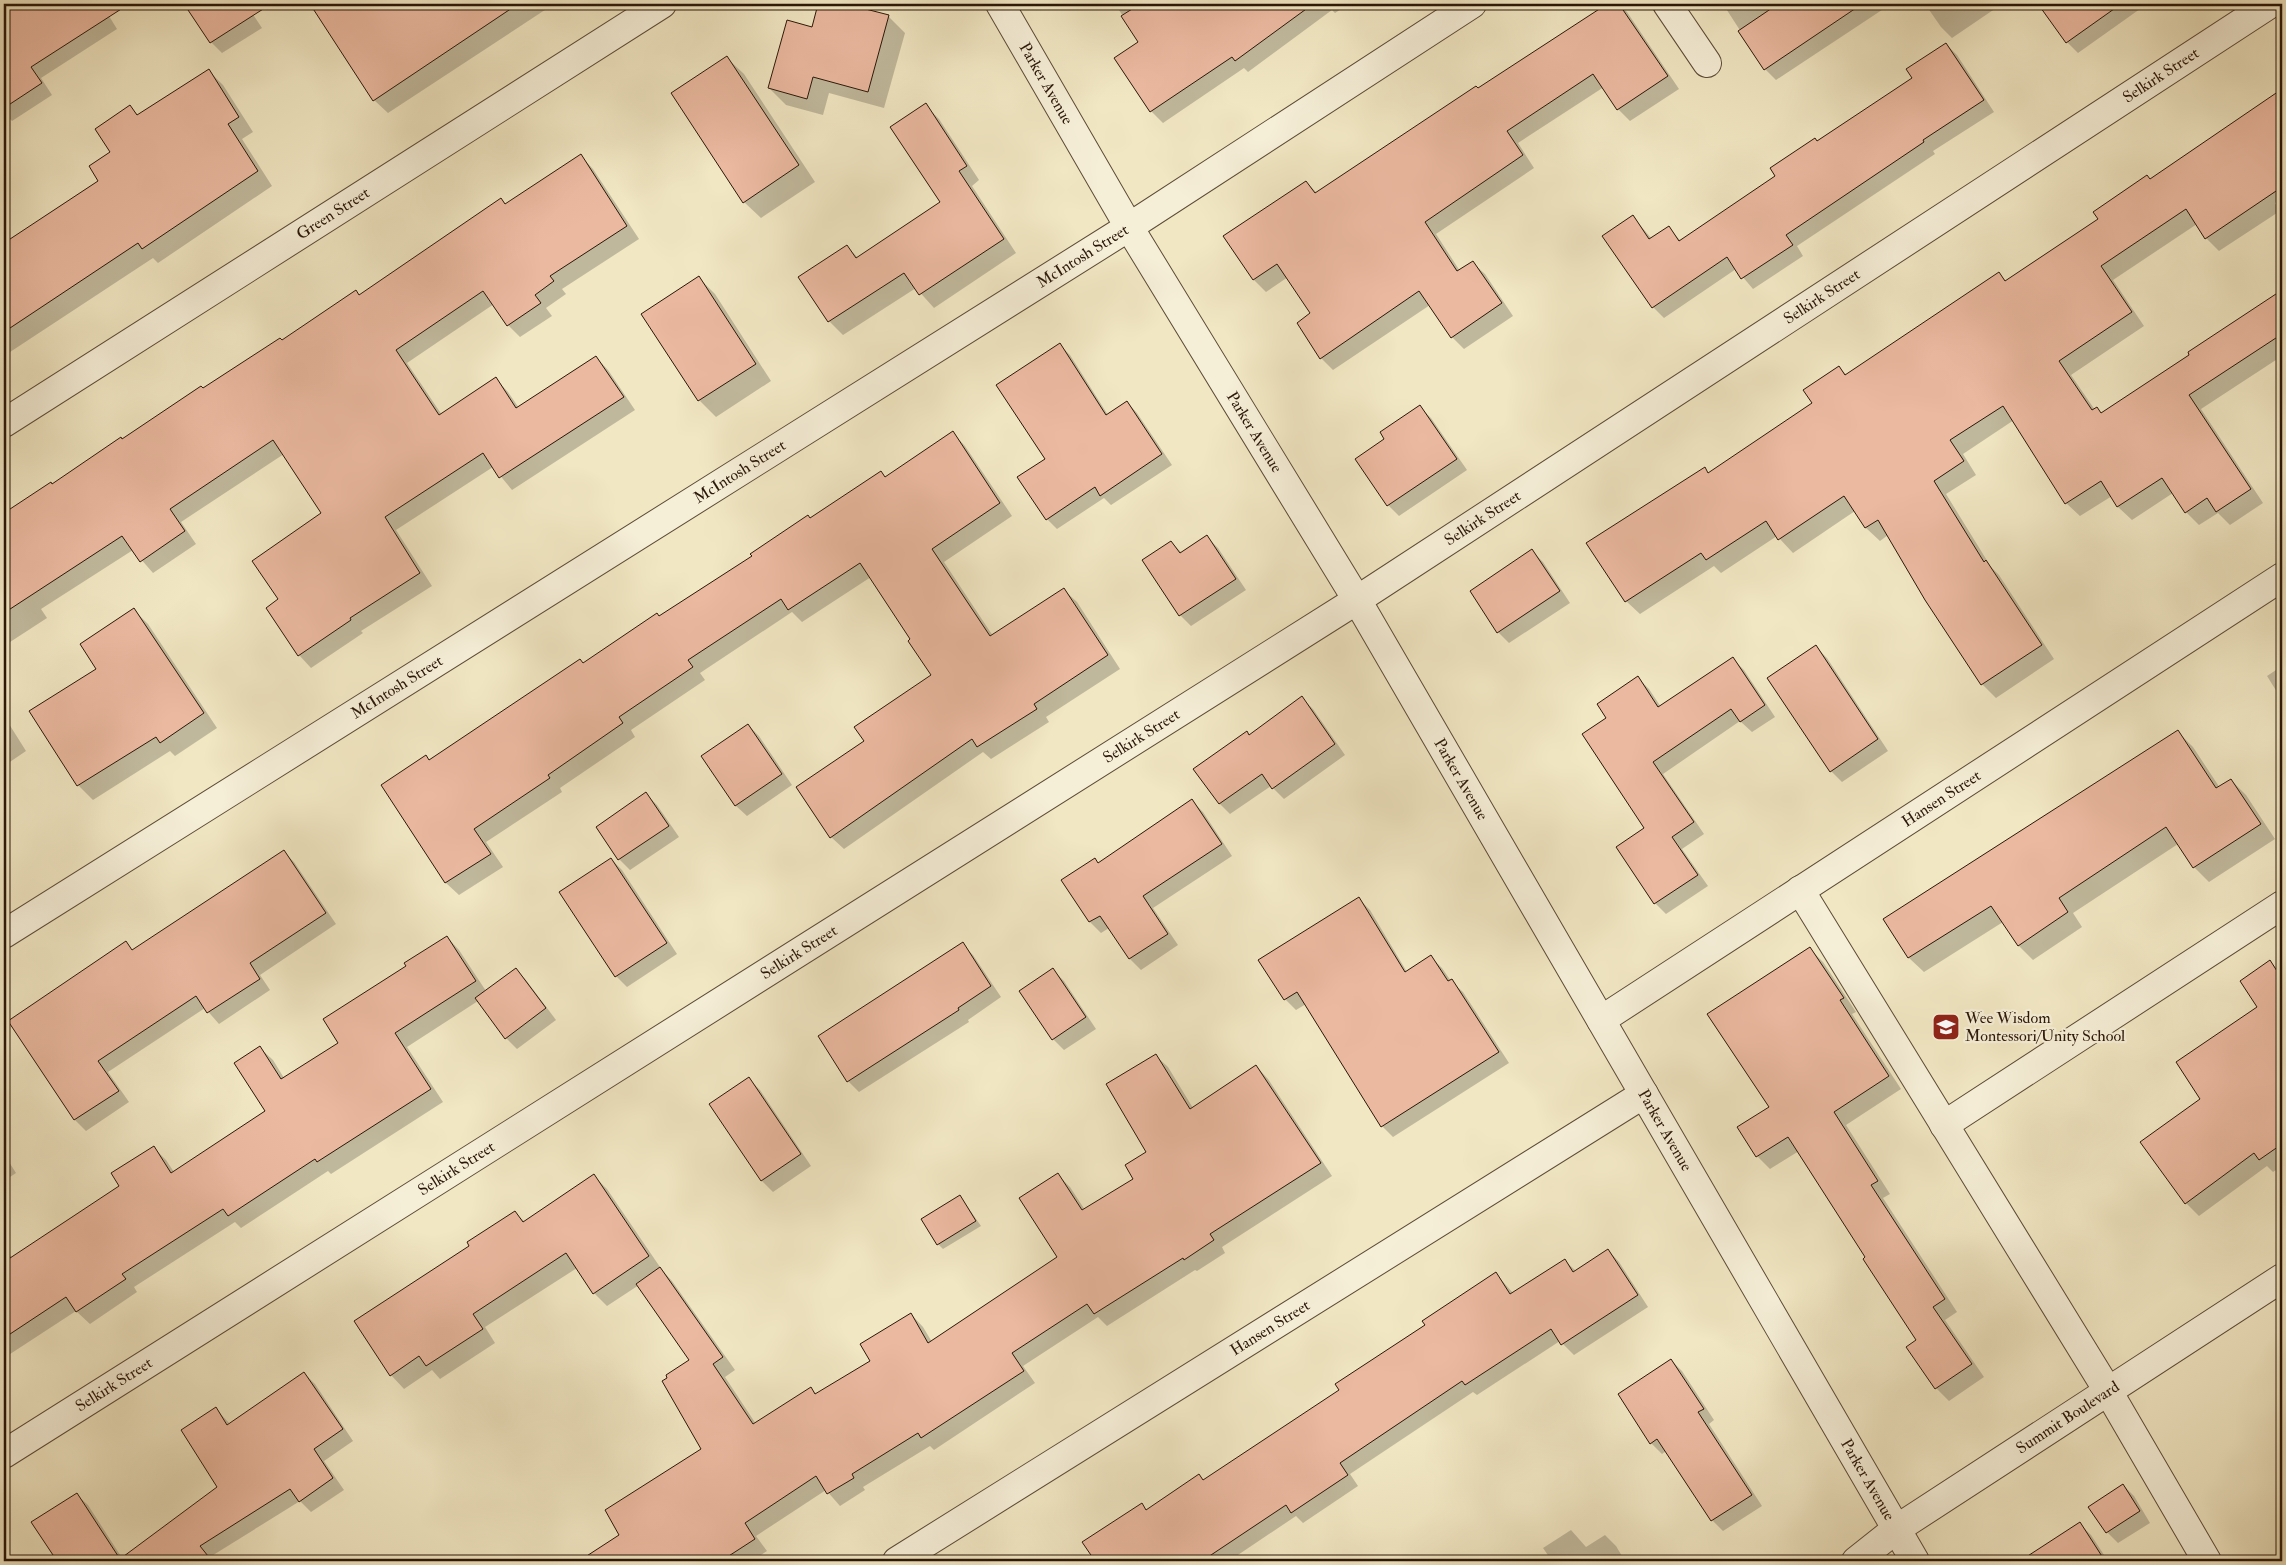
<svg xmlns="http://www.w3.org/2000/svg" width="2286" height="1565" font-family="'IM FELL Double Pica',serif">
<rect width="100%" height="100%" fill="#f1e7c3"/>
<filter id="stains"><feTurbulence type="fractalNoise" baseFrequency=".004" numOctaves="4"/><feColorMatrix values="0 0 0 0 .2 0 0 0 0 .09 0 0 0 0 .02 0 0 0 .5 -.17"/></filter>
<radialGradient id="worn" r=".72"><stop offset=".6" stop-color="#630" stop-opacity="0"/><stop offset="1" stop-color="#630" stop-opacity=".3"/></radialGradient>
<path fill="#0003" d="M4,4H127L109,16L117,29L41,78L52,95L12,121L4,113Z
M185,4H246L262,28L222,53L211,42Z
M311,4H554L388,113L374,100Z
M819,4H841L888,16L905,33L884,108L829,93L823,115L786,105L769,88L813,28Z
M1115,4H1349L1335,13L1332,10L1248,72L1244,68L1163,123L1151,111L1140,42Z
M1609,4H1619L1627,12L1679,89L1630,121L1618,109L1604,87L1518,143L1534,168L1436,234L1460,271L1472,262L1485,274L1513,316L1464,349L1452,337L1430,305L1333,370L1321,358L1312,313L1288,277L1266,292L1254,280L1306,182L1317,193Z
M1723,4H1891L1776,80L1765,69Z
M1925,4H2002L1952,38L1941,27Z
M2040,4H2147L2078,53L2067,42Z
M2156,4H2165L2160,7Z
M1946,44L1957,55L1994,112L1933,151L1935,154L1797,246L1803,256L1753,289L1736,269L1664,318L1653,307L1633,217L1652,239L1668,228L1681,241L1777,177L1818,142L1914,79Z
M727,58L744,74L815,182L761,218L744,202Z
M209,71L223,85L253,132L242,139L272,186L158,263L153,258L4,356V245L100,181L130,107L139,116Z
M2282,91V198L2275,203L2280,211L2219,251L2206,238L2197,224L2113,280L2144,326L2071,375L2095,410L2097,408L2102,414L2278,294L2282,298V356L2201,409L2263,503L2230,525L2218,513L2199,525L2186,512L2173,493L2132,520L2118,507L2112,496L2080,516L2066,503L2014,420L1963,454L1976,475L1946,494L1991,567L1999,575L2054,659L1996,698L1982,684L1926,599L1888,535L1880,541L1866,528L1855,511L1793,553L1777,536L1721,573L1714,566L1640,614L1626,601L1588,544L1704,469L1709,474L1814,403L1839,368L1847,375L1999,274L2007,282L2100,219L2151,180Z
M925,105L939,119L979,180L972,186L1016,253L934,308L916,288L843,335L829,321L847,246L858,258L942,202Z
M581,156L593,169L639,239L562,289L566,294L546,308L552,316L520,337L508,325L494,304L407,363L442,415L496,379L508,392L519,408L596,357L608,370L635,410L512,490L493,467L396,530L432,586L361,631L363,633L311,668L299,655L280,600L323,514L284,454L181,522L196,544L153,573L133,550L41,609L47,618L4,646V514L282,341L360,296L501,199L506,204Z
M698,277L715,294L771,381L716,417L699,400Z
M1060,345L1070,355L1108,415L1127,402L1137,413L1172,465L1111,505L1104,498L1057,529L1047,519L1046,460Z
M1420,407L1431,418L1467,470L1399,516L1388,505L1386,439Z
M953,433L965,446L1012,516L944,562L993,636L1064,590L1077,602L1120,669L1046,717L1049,722L991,759L983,752L844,849L831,837L866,742L932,676L912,640L871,577L802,622L792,612L700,673L705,680L631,730L635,737L560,788L562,792L486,842L503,867L459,895L446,883L383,785L426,757L430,761L659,617L881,472L886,478Z
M1207,537L1218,548L1246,590L1191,626L1180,615L1171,542L1182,553Z
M1532,551L1543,562L1570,603L1509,643L1498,632Z
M134,610L148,624L217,728L175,756L170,751L93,800L78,785L31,711L98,669Z
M1816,647L1827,658L1888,751L1842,782L1831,771Z
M1733,659L1744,670L1775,717L1752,732L1740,721L1663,774L1704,834L1682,849L1708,886L1666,914L1655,903L1646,828L1608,718L1638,678L1649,689L1661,707Z
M2282,666V700L2267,676Z
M1302,698L1313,709L1345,755L1284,799L1271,786L1230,814L1219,803L1250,736Z
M4,716L26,751L4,766Z
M748,725L759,736L792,785L747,816L735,805Z
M2178,732L2193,747L2220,788L2231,780L2246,795L2275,839L2209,882L2194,867L2178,844L2073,913L2082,927L2033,960L2019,946L2003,922L1924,972L1909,958L1885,919Z
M646,794L657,805L679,837L630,870L619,859Z
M1192,801L1203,812L1232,856L1153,908L1178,945L1141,970L1130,959L1109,928L1101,933L1090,922L1063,881L1095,860L1099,864Z
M283,851L294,862L336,924L260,975L270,990L219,1024L205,1008L108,1072L129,1102L86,1131L75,1120L10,1022L126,943L133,951Z
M611,859L622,870L677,954L627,987L616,976Z
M1359,899L1370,910L1407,972L1431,957L1442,968L1451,981L1463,992L1509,1063L1393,1137L1382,1126L1306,1004L1296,1010L1285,999Z
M447,937L459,950L486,991L515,969L526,980L556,1020L517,1049L506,1038L478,1001L407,1047L443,1102L331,1174L328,1171L241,1228L235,1222L134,1287L137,1292L90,1324L76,1311L4,1358V1245L12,1258L120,1186L153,1147L166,1160L174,1172L266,1111L260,1048L273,1060L284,1078L340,1043L407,966Z
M962,944L973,955L1001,997L968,1020L969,1022L859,1092L848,1081Z
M1810,949L1823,962L1856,1012L1852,1014L1901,1089L1846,1125L1890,1194L1883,1198L1957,1312L1945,1320L1984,1377L1949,1401L1936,1388L1918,1340L1799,1151L1770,1169L1757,1156Z
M2270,962L2282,974V1166L2273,1172L2267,1166L2199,1216L2186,1203L2202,1099L2259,1007Z
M1053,970L1064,981L1096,1029L1064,1050L1053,1039L1021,992Z
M1155,1055L1168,1067L1193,1108L1256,1066L1268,1079L1332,1176L1222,1247L1225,1253L1197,1271L1195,1270L1107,1326L1098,1317L1023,1366L1035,1383L934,1450L930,1446L863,1487L865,1490L840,1506L826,1490L756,1536L767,1551L752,1561H581L621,1536L703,1449L691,1360L639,1285L607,1306L594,1293L577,1268L485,1327L495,1343L440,1379L432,1370L404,1389L391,1375L471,1246L515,1213L525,1222L594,1176L607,1189L662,1270L672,1281L735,1370L725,1377L756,1424L811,1389L817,1394L872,1361L911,1314L923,1327L932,1342L1058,1257V1175L1070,1187L1085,1210L1135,1179L1148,1152Z
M749,1079L760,1090L811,1166L773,1192L762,1181L711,1105Z
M4,1154L16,1173L4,1181Z
M960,1196L981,1226L943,1249L938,1244Z
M1608,1250L1619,1262L1648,1307L1574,1355L1560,1341L1477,1395L1473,1392L1350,1474L1358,1486L1303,1523L1296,1516L1229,1561H1223L1221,1559L1217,1561H1096L1084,1543L1141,1505L1147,1510L1199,1476L1204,1480L1341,1390L1496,1274L1513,1293L1564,1260L1576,1271Z
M1671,1360L1682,1371L1714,1420L1709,1424L1762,1506L1723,1531L1712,1520L1666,1451L1662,1454L1651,1443Z
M304,1373L315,1384L353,1441L324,1461L344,1490L311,1512L300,1501L210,1557L213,1561H162L147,1541L219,1487L216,1409L230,1424Z
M2123,1485L2134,1496L2150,1523L2118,1543L2107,1532Z
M76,1494L88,1505L124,1561H58L33,1522Z
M2080,1524L2091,1535L2108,1561H2036L2032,1555Z
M1571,1530L1586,1547L1605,1535L1616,1546L1625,1561H1552L1543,1548Z"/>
<path fill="#ebb9a0" stroke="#2a1708" d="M4,4H129L31,67L42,83L4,108Z
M184,4H271L210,43Z
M310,4H518L373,101Z
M818,4H846L889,15L868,92L813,77L807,99L768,88L787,20L812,27Z
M1140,4H1313L1235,61L1232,57L1150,112L1114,58L1138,42L1121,16Z
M1607,4H1619L1668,76L1617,110L1593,74L1507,131L1523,155L1425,222L1457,271L1473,261L1502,303L1451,338L1419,291L1320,359L1297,323L1310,313L1277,264L1253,280L1223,236L1306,181L1315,193L1476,86L1478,88Z
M1778,4H1862L1764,70L1738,31Z
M2038,4H2121L2066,43Z
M1946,43L1984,100L1923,140L1924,142L1786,235L1793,245L1741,279L1727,257L1652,308L1602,236L1633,215L1649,239L1669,226L1679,241L1775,176L1770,168L1815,138L1817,141L1912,78L1906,69Z
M727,56L799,165L743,203L671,93Z
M209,69L239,117L228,124L258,171L142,249L138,243L4,332V243L98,181L89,166L110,152L95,129L130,105L137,115Z
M2282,89V187L2205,239L2186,209L2101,266L2132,312L2059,361L2092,410L2097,407L2101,413L2189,355L2188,352L2282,290V334L2189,395L2251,489L2216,512L2207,498L2185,513L2162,478L2117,507L2101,481L2065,504L2003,406L1950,440L1964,461L1934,481L1984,562L1986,560L2042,645L1981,685L1925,600L1878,520L1865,528L1844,496L1778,540L1766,521L1706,560L1701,553L1625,602L1586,543L1705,467L1708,473L1812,403L1803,390L1839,366L1845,375L1999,272L2005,281L2098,219L2093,212L2147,175L2150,179Z
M926,103L967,166L959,171L1004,239L919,295L904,273L828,322L798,277L847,245L856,258L940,202L890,127Z
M581,154L627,226L550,276L554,281L535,295L541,303L507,326L483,291L396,350L439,415L496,377L516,408L596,356L624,397L499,478L483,453L385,517L420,573L350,618L351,620L298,656L266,608L278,599L252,561L321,513L273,440L170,509L185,531L140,562L122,536L4,613V513L51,482L52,484L121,437L122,439L201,386L203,388L280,338L282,340L356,290L359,295L501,198L505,204Z
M699,276L756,364L698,401L641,314Z
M1060,343L1106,415L1127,401L1162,454L1100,496L1095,487L1046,520L1017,477L1045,459L996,385Z
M1420,405L1457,459L1387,506L1355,459L1384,439L1380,432Z
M953,431L1000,503L932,549L990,636L1064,588L1108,655L1034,704L1037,709L977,747L972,739L830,838L796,787L864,741L854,727L931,675L908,641L910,639L860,563L788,610L781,599L688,660L693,667L619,717L623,723L548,775L550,778L474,829L491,854L445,883L381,785L426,755L429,760L580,659L583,663L657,613L659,616L752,556L750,554L808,515L810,518L881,471L885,477Z
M1207,535L1236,579L1179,616L1142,560L1171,541L1180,553Z
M1532,549L1560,591L1497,633L1470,591Z
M134,608L204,713L160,743L156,737L77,786L29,711L96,669L80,644Z
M1816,645L1878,739L1830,772L1767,678Z
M1733,657L1765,705L1740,722L1731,709L1653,762L1694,822L1672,837L1698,875L1654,904L1616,847L1644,828L1582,734L1606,718L1597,704L1638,676L1658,707Z
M1302,696L1335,744L1272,789L1262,774L1219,804L1193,769L1247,731L1249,735Z
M748,724L782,774L735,806L701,756Z
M2178,730L2216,788L2231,779L2261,824L2193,868L2166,827L2059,898L2068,912L2018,946L1991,906L1908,958L1883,919Z
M646,792L669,826L618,860L596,827Z
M1192,799L1222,844L1143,896L1168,934L1129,959L1100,916L1089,922L1061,880L1095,858L1098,863Z
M284,850L326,913L250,963L260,979L207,1013L196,996L98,1061L119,1091L74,1120L8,1021L126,941L132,950Z
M611,858L667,943L615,977L559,892Z
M1359,897L1405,972L1431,955L1448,981L1452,979L1499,1052L1381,1127L1297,992L1284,1000L1258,960Z
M447,936L476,981L395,1033L431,1089L317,1162L315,1159L228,1216L223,1209L122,1274L126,1279L76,1312L66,1297L4,1338V1262L119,1186L111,1173L154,1146L171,1173L265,1111L234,1063L260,1046L281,1079L338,1043L323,1019L406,966L404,963Z
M963,942L991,986L958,1008L959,1010L847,1082L818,1036Z
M1810,947L1844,998L1840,1000L1889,1076L1834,1112L1878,1181L1871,1185L1945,1299L1933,1307L1972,1364L1935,1389L1906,1347L1916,1340L1863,1259L1865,1257L1788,1137L1756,1157L1737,1127L1769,1107L1707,1014Z
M2270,960L2282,979V1144L2259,1160L2254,1153L2185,1204L2140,1142L2200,1099L2176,1062L2257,1007L2240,981Z
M516,968L546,1008L505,1039L475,998Z
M1053,968L1086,1017L1052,1040L1019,991Z
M1156,1054L1190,1109L1256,1065L1321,1163L1210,1234L1214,1240L1184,1260L1183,1258L1094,1314L1087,1304L1012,1353L1024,1371L921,1438L918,1433L852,1474L854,1478L827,1494L816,1476L745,1523L755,1539L721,1561H579L619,1535L605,1510L701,1449L662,1381L667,1378L666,1375L689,1360L636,1284L660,1267L723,1357L713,1364L753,1424L811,1387L815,1394L870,1361L860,1344L911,1313L928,1343L1057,1257L1019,1198L1058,1173L1082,1210L1133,1179L1125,1165L1146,1152L1106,1084Z
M749,1077L801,1154L761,1181L709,1104Z
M594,1174L649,1256L593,1294L566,1253L473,1314L483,1329L426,1366L419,1356L390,1376L354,1321L469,1246L467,1242L515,1211L523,1222Z
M960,1195L976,1221L937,1245L921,1219Z
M1608,1249L1638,1295L1561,1345L1551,1329L1465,1385L1462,1381L1340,1463L1348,1475L1291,1513L1286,1505L1202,1561H1095L1082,1542L1142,1503L1146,1510L1199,1474L1203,1480L1339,1390L1335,1384L1425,1325L1422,1321L1496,1272L1510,1294L1565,1259L1573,1272Z
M1671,1359L1704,1409L1698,1412L1752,1495L1711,1521L1657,1439L1650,1444L1618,1394Z
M304,1372L343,1429L314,1449L333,1478L299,1502L290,1489L200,1546L212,1561H57L31,1522L77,1493L120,1559L217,1487L181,1430L216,1407L227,1425Z
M2123,1484L2140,1511L2106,1533L2088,1507Z
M2080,1522L2105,1561H2020Z"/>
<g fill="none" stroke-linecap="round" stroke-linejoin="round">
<defs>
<g id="minor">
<path id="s1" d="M1000,4L1129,227L1357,600L1915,1561"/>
<path d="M1667,4L1707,63"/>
<path id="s2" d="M4,423L662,4"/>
<path d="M1800,890L2108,1391L2207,1561"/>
<path id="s3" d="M4,934L1129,227L1472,4"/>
<path id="s4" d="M1601,1020L2282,577"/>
<path d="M1944,1125L2282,905"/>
<path id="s5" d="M4,1454L1357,600L2270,4"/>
<path id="s6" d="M897,1561L1644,1094"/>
<path id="s7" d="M1856,1561L1895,1530L2282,1278"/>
</g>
</defs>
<use href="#minor" stroke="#5c4b37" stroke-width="30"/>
<use href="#minor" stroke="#f6efd8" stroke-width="28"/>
</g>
<defs>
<symbol id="school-square" viewBox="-11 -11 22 22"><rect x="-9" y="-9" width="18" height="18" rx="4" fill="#8f2418" stroke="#f6efd8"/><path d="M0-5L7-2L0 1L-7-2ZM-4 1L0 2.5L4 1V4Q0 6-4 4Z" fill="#fff"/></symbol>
</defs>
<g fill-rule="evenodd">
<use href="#school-square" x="1930" y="1011" width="32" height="32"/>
</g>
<g text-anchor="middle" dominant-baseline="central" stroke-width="4.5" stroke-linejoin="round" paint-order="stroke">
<g font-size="16" fill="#2a1708" stroke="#f6efd8">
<text stroke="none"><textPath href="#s5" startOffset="2560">Selkirk Street</textPath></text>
<text stroke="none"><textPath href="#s1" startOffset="92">Parker Avenue</textPath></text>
<text stroke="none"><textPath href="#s2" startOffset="390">Green Street</textPath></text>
<text stroke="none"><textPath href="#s3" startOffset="1274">McIntosh Street</textPath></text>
<text stroke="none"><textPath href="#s5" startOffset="2155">Selkirk Street</textPath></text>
<text stroke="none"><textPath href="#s1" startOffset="498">Parker Avenue</textPath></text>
<text stroke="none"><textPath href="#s3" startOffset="869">McIntosh Street</textPath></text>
<text stroke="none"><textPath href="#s5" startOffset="1750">Selkirk Street</textPath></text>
<text stroke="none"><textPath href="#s3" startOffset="464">McIntosh Street</textPath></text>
<text stroke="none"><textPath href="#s5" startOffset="1345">Selkirk Street</textPath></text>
<text stroke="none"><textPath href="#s1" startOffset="902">Parker Avenue</textPath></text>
<text stroke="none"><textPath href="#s4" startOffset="406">Hansen Street</textPath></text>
<text stroke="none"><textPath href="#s5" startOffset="940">Selkirk Street</textPath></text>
<text stroke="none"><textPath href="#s1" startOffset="1308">Parker Avenue</textPath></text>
<text stroke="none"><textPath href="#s5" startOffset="535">Selkirk Street</textPath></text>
<text stroke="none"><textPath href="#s6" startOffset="440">Hansen Street</textPath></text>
<text stroke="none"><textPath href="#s5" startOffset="130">Selkirk Street</textPath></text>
<text stroke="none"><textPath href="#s7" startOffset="256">Summit Boulevard</textPath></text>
<text stroke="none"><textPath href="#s1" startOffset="1712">Parker Avenue</textPath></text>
</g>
<g font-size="16" fill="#2a1708" stroke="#f6efd8" text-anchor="start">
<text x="1965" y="1018">Wee Wisdom<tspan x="1965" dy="18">Montessori/Unity School</tspan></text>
</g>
</g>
<rect width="2286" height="1565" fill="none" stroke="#f1e7c3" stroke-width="20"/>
<rect x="5" y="5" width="2276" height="1555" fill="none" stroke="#2a1708" stroke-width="2.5"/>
<rect x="10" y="10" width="2266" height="1545" fill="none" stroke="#2a1708"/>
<rect width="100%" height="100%" filter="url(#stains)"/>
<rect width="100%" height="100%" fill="url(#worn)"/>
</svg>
